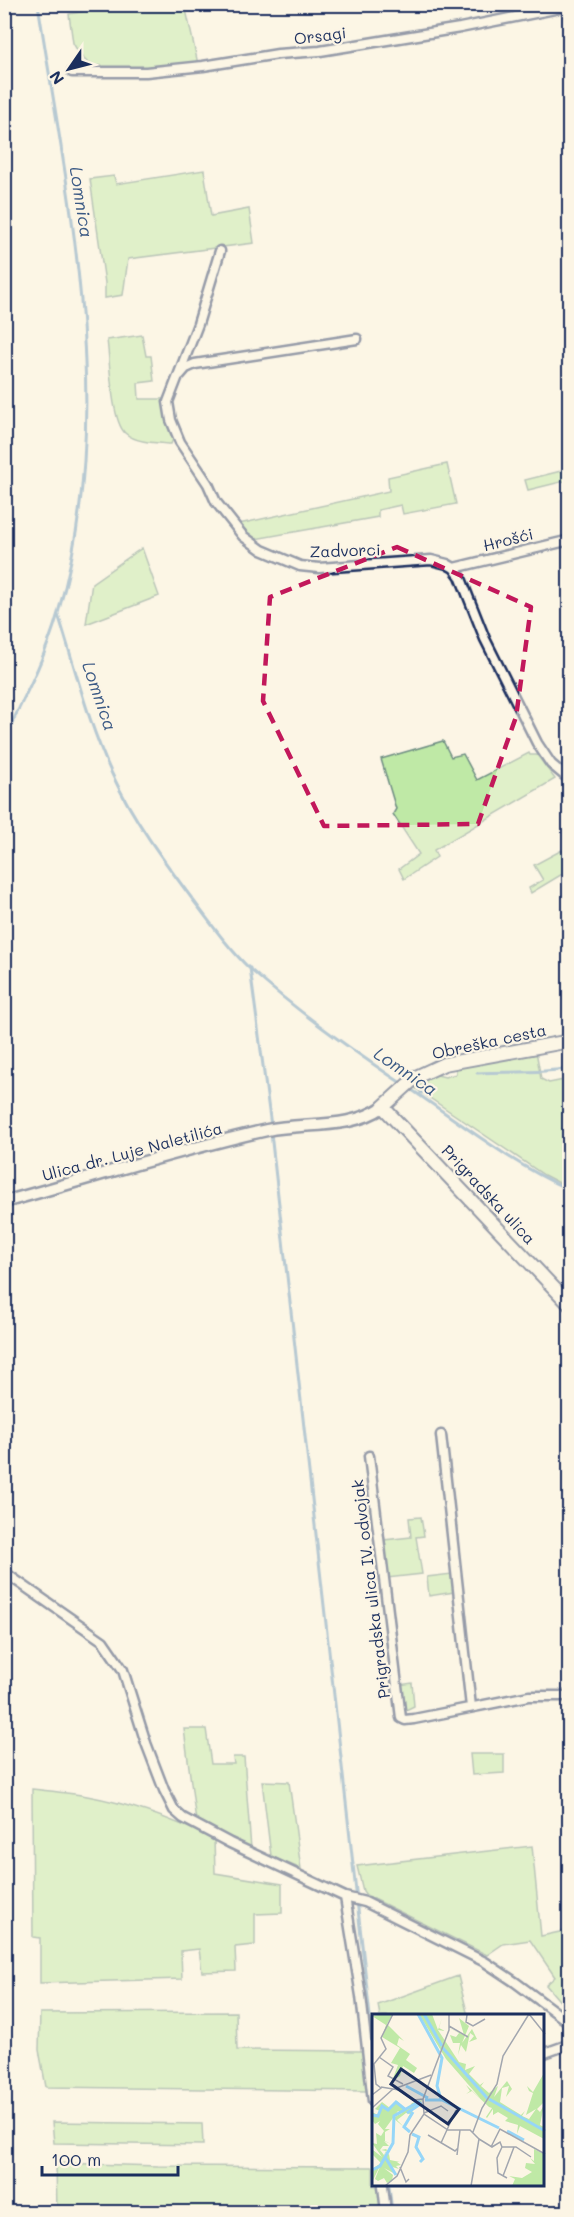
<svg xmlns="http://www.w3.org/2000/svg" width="574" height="2217" font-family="Mali,sans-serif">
<rect width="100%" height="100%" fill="#fcf5e5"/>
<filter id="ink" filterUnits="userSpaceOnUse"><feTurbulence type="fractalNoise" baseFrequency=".0167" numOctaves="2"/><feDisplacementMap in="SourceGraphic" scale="12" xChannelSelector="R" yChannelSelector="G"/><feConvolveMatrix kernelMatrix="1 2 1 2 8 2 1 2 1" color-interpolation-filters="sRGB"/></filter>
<g filter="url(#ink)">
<path fill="#bfe9a6" stroke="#6d8c82" stroke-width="1.5" d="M118,5H185L198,64L129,70L90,65L80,55L73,43L69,14Z
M204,170L211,216L249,209L254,243L128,259L123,295L105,298V283L90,179L114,176L116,184Z
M142,335L146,356H151L154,381L138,383L139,399H164L165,411L173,439L171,444C157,443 136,443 125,433C111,420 110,360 107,340Z
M447,464L456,504L403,514L401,505L378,510V517L255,539L239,524L389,491L388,477Z
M569,469V480L528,490L525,480Z
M142,548L159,596L86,624L92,583Z
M443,741L451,757L463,754L477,780L529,753L530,755H537L555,779L434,850L437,857L404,879L399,869L419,854L393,814L396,809L381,759Z
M569,849V870L531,893L529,888L543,880L534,865L562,850L564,853Z
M536,1051L541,1079L549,1083L569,1079V1188L544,1175L415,1088L433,1074L445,1077L456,1074V1068L459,1066Z
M421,1517L424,1536L416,1537L422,1574L387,1578L384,1540L411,1537L409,1518Z
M452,1574L454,1592L429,1596L427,1577Z
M412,1683L414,1706L404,1711L399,1685Z
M184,1729H206L211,1764H234L233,1757H244L251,1849L196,1821Z
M470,1754H504V1773L472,1775Z
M262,1781L289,1782L301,1869L271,1856Z
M32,1789C50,1791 69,1793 87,1796C131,1804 174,1820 214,1839L215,1873L282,1884V1913L255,1914V1945L235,1947L236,1971L202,1972L199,1949L181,1951L182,1979L40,1983V1938L33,1937Z
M532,1846L541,1936L569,1930V1985L562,1986L569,1997V2012L546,1985L555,1977L530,1940L503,1944L487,1955L366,1895L363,1891L357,1866Z
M458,1976L468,2016H380L378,2005Z
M236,2012L237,2050L362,2051L367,2091L46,2087L39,2050L40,2013Z
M52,2122L202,2124L203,2145L54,2143Z
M56,2163L158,2166L373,2167V2186H378L381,2212H57Z"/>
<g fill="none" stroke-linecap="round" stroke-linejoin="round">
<path stroke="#6593ba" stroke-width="3" d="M58,614C75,667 88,723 112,774C133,819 163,860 193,900C211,924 229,949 251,970C299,1013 350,1049 404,1085
M4,739C24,698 46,656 58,613C117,414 69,204 38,4
M250,968L271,1126
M477,1073C508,1071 539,1074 570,1068
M409,1088C462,1124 512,1164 570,1190
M419,1095L426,1088
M271,1133L373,2043
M389,2186L392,2212"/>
<defs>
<path id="minor" d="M72,72H146L203,66L278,54L320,51L460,28L570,6
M220,251L198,324L168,402L171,420L180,442L208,484L216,502L243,536L262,550L300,566L319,568L431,560L447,564L454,568L460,576L485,639L537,743L551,764L570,780
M180,375L186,368L195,364L357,339
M454,568L570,540
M441,1435L471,1707
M369,1456L401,1718L405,1720L414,1719L529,1696H570
M4,1572L103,1641L123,1670L146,1743L164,1790L174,1810L183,1818L230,1843L345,1897L365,1902L485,1962L515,1982L570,2023
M345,1897L361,1996L373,2101
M542,2054L570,2044
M383,2186L386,2212"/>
<path id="tertiary" d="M4,1202C92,1178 178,1150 267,1130C304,1122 350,1130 383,1107"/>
<path id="secondary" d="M570,1041L444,1064L416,1077L383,1107L570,1305"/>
</defs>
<use href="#minor" stroke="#1b2f5e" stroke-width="13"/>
<use href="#tertiary" stroke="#1b2f5e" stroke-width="15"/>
<use href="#secondary" stroke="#1b2f5e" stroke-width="16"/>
<use href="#minor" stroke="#fcf5e5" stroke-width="8"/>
<use href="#tertiary" stroke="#fcf5e5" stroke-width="10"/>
<use href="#secondary" stroke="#fcf5e5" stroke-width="12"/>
</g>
</g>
<path d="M0 0H574V2217H0ZM397,547L531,607L516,717L478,824L324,826L263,701L270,597Z" fill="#fcf5e5" fill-opacity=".55" fill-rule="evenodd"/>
<path fill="none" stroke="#c2185b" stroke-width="4.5" stroke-dasharray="12 8" stroke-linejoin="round" d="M397,547L531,607L516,717L478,824L324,826L263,701L270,597Z"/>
<g text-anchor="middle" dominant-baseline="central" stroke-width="4.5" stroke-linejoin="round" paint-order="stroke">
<g font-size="16" fill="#1b2f5e" stroke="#fcf5e5">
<text transform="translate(320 35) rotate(-7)">Orsagi</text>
<text transform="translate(508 539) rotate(-14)">Hrošći</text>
<text transform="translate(345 550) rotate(-2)">Zadvorci</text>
<text transform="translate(489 1041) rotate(-12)">Obreška cesta</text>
<text transform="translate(132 1151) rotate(-15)">Ulica dr. Luje Naletilića</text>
<text transform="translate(489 1194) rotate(47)">Prigradska ulica</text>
<text transform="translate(370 1589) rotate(-97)">Prigradska ulica IV. odvojak</text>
</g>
<g font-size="18" font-style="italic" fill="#3a5984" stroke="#fcf5e5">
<text transform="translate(82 202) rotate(81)">Lomnica</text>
<text transform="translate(100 696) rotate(71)">Lomnica</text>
<text transform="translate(406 1071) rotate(34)">Lomnica</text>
</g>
</g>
<g transform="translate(372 2014)">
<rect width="172" height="172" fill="#fcf5e5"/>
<path d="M14,0H21L15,10L32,27L27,24L25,31L38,40L34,46L45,54L42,59L31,52L28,62L20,67L26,51L19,49L28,34L10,23L14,11L0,2ZM47,0H60L66,16L70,4L67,14L73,17L66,16L87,48L94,50L93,56L103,52L97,60L108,71L112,68L109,72L117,79L126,72L122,83L135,67L140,75L134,83L137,72L130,74L128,88L149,101L153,97L150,102L157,105L164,95L154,101L161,79L157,77L155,72L161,78L172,59V88L165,95L168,98L172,91L168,111L172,113V125L148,112L145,120L146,111L133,107L136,104L126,98L121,101V95L115,104L114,103L120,94L117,93L100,77L94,80L98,77L94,71L108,84L74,45ZM87,4L97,12L90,29L100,15L105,25L97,28L102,22L98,19L94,38L89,31L86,41L88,29H81L78,21L84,23L87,19L77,14L92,21ZM51,86L38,96L41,98L35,105L38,100L34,99L25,106L32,113L21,104L30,99L26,97L13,115H18L13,118V127L19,130L12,127L17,132H11L8,136L12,141L14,137L9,136L14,135L15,136L12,142L17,140L18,146L28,148H25L29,151L24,152L27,155L17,152L25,161L12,154L21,161L20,167L15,169L12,164L6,167L3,165L9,150L1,166L0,155L9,149L0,140L1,136L10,143L0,129L5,130L4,119L9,122L12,117L6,110L8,107L3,110L0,106V98L6,101L8,97L3,95L10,88L18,94L25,87L35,96L40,89ZM162,135L172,140V172H140L143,165L137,162L150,164L160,158L153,154L154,149L163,150L158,144L162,147Z" fill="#bfe9a6"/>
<path fill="none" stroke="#96d6f8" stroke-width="3" d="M46,0L70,44L65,72L69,85M52,0L70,32M70,33L116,85M34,72L56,84M117,85L173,117M53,86H70L127,114M35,99L50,89M0,101L6,102L10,92L16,96L24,88L34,96M135,117L152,126M38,118L32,113L41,98M40,120L47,123L44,133L51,145L48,148M13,143L24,161M0,156L8,152L21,129L22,102L48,87"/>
<path fill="none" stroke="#a2a6af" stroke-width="1.5" d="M157,0L173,20M95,1L94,8L101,12L113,5M77,12L96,23M7,43L21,53L16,62L31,70M9,73L27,76L41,86L51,85L52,100L76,116H98L107,125L99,172M22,75L59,61M0,81L9,74L4,70L2,50L14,35L9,24L21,0M51,85L77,16V0M0,94L21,75M52,99L69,92L76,97M101,118L110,94L125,70L131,42L157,0M56,121L83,137L86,134M107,125L120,133L128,128L130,133H144L159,143M69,129L84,96M119,133L128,115L173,140M130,133L125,144L126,159L135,164M85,141L88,116M28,153L34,168L37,165M131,162L142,133M13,172L25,162L36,138L38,121L52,100"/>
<path fill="#1b2f5e" fill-opacity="0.15" stroke="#1b2f5e" stroke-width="3" d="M29,55L87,95L76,110L19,70Z"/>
<rect width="172" height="172" fill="none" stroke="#1b2f5e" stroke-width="3"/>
</g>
<rect width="574" height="2217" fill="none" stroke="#fcf5e5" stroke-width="24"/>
<rect x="12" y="12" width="550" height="2193" fill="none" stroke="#1b2f5e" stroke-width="2" filter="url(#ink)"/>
<g transform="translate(69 69) rotate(235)" stroke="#fcf5e5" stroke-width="4.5" paint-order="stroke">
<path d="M0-4.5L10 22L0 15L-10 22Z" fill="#1b2f5e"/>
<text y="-9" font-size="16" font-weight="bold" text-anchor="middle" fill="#1b2f5e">N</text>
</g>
<path d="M42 2166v9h136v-9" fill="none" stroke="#1b2f5e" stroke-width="3"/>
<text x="51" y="2166" font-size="18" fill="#1b2f5e" stroke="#fcf5e5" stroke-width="4.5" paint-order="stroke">100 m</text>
</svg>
